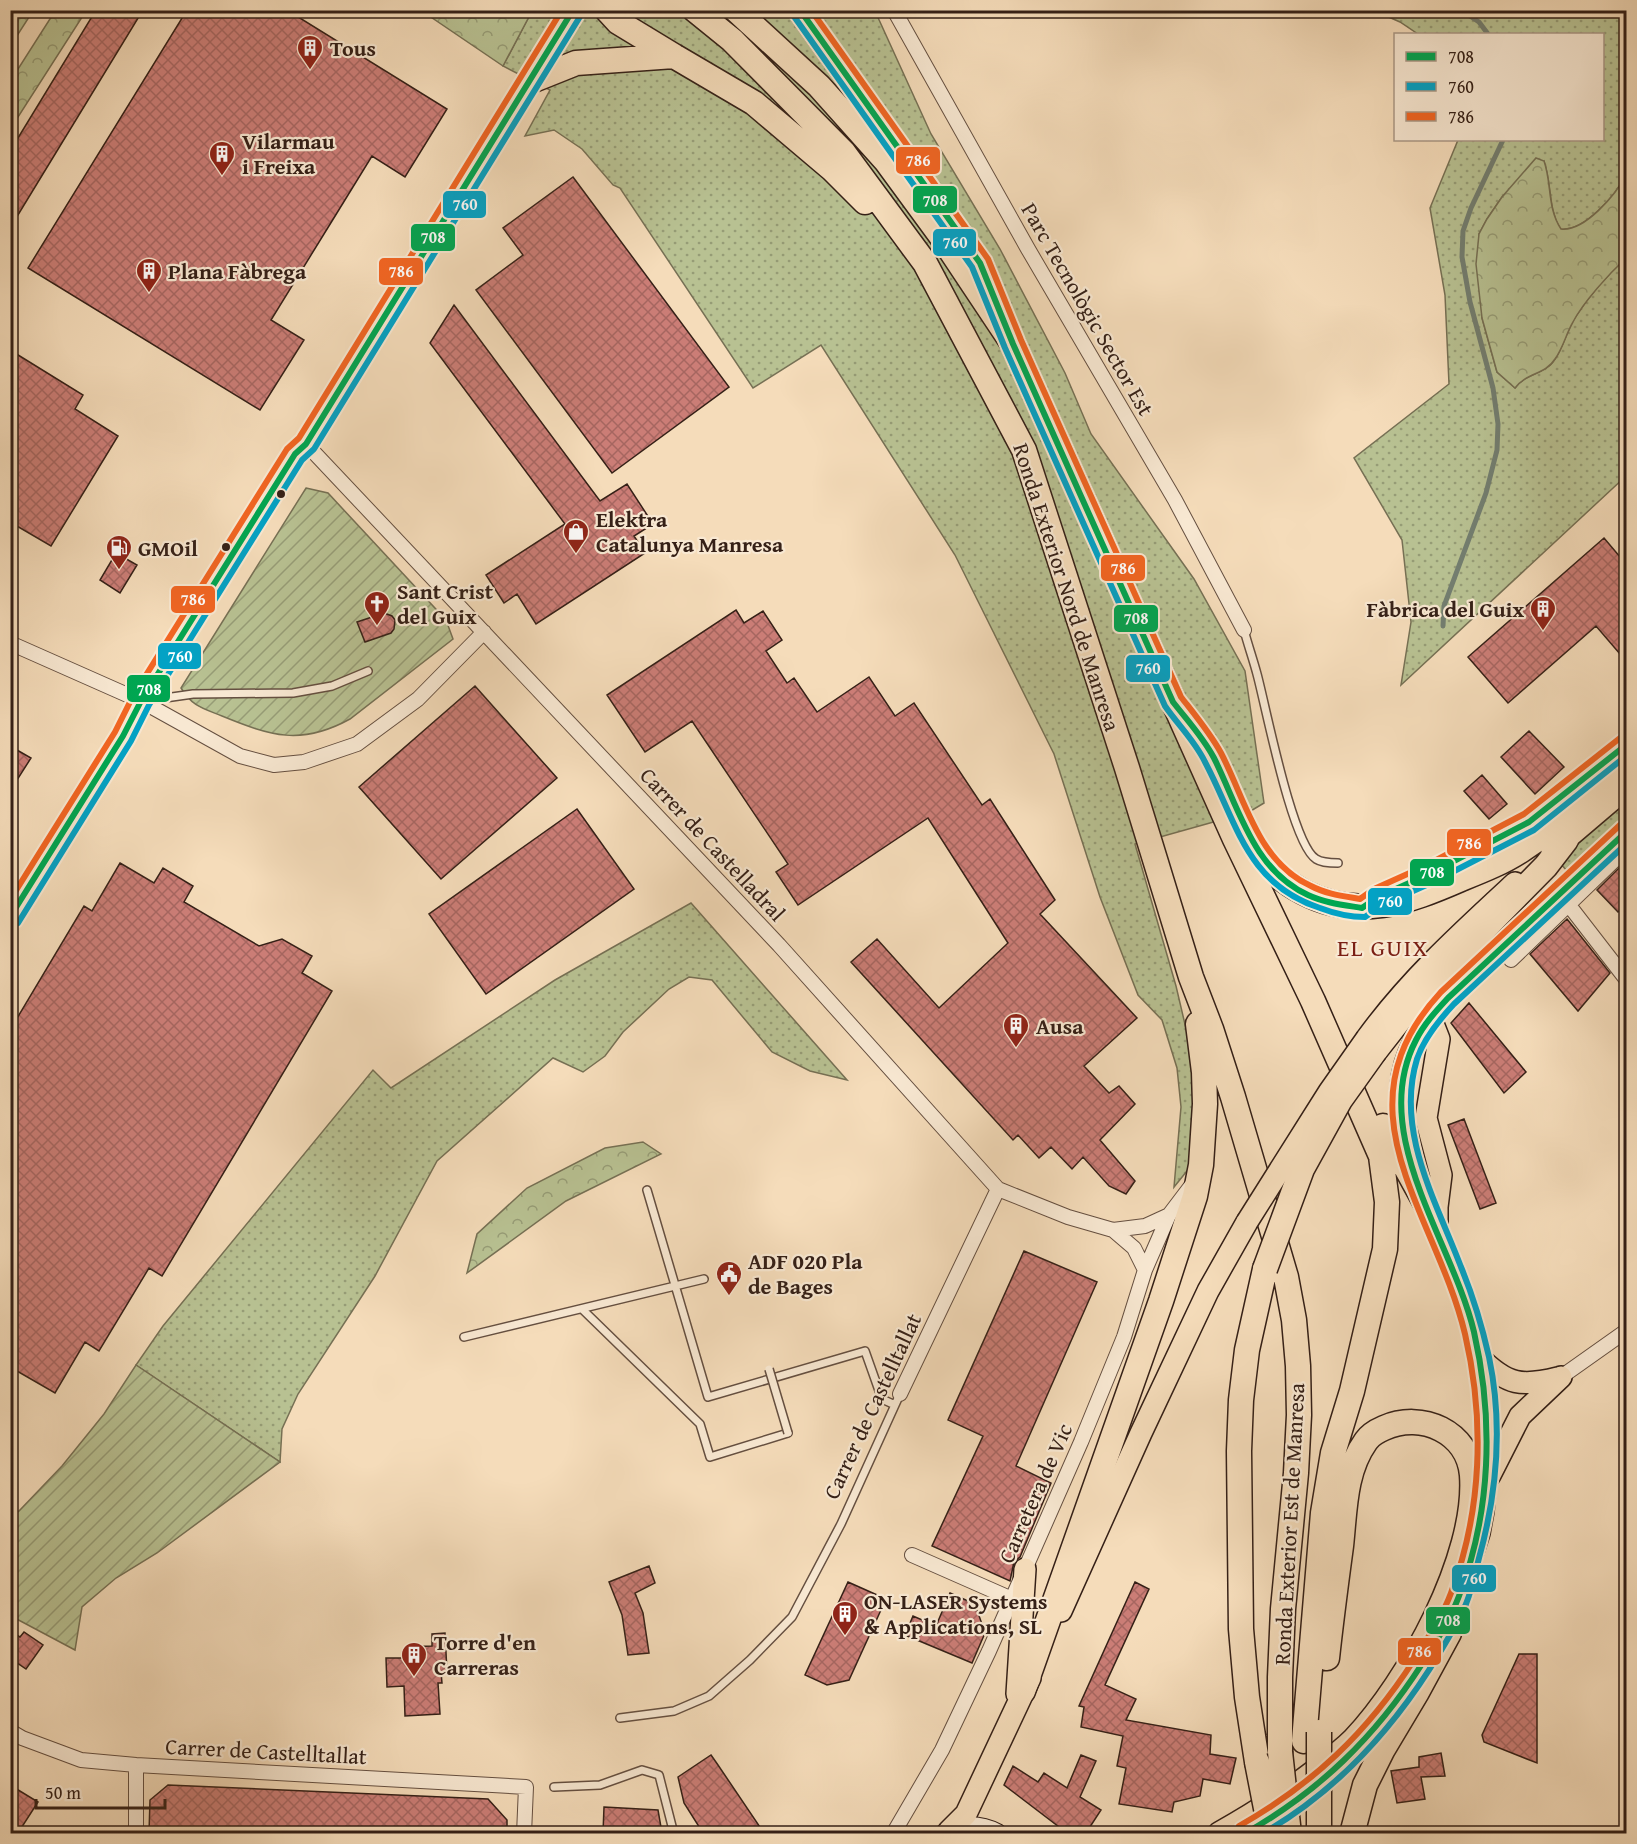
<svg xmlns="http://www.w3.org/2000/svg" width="1637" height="1844" font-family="'Gentium Book Plus',serif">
<defs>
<pattern id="grass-dots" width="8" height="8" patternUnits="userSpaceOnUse" patternTransform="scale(1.5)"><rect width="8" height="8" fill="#b8c192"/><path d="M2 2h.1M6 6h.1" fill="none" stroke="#969c76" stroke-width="1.8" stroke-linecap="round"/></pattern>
<pattern id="forest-crowns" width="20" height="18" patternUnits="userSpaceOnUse" patternTransform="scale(1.5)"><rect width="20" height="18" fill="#b8c192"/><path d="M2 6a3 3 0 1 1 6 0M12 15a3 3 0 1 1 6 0" fill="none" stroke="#969c76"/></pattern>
<pattern id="garden-furrows" width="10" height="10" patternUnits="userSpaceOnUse" patternTransform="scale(1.5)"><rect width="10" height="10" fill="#b8c192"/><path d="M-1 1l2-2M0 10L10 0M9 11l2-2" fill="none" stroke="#969c76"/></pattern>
<pattern id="building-cross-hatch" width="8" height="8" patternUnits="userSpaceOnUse" patternTransform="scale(1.5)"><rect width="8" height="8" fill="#cb7d76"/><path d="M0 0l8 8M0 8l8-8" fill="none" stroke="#a66660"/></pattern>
</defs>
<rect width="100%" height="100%" fill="#f5dcba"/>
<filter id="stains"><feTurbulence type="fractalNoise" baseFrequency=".00333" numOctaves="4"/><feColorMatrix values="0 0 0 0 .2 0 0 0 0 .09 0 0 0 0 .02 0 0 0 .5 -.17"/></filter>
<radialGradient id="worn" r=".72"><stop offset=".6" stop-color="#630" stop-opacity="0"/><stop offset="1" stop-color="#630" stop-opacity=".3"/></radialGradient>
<path fill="url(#grass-dots)" stroke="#767054" stroke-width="1.5" d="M532,11H875L931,134L1000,249L1065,373L1091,434L1194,579L1245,671L1264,803L1249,812L1135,844L1176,986L1191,1050L1198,1113L1191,1166L1174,1187L1181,1107L1177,1068L1162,1020L1138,995L1100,897L1054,754L955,555L821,345L753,388L620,188L613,185L582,149L554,130L525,136L550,90L503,66Z
M1375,11H1626V175C1615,195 1585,232 1560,229C1548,208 1552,184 1544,161L1502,197L1487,219L1479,234L1482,318L1497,372L1515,388C1526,373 1543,375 1553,362C1563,350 1566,332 1574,319C1588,298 1607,275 1626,258V476L1401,685L1411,622L1402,540L1354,458L1449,384L1445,295L1430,208L1458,140H1602V34H1418L1400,22Z
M1626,747V847L1582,887L1531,832Z
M691,903L847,1080L810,1071L772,1052L712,980L689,977L669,989L623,1032L605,1056L583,1072L553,1058L437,1161L375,1276L298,1394L282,1429L280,1462L136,1365L163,1326L373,1070L391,1088L555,980Z"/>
<path fill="url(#forest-crowns)" stroke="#767054" stroke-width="1.5" d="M11,10L33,11L11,45L10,11Z
M55,11H86L11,128V80Z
M422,11H532L503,66Z
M1536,158L1544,161C1552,184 1547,208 1561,229C1584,232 1616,195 1626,175V258C1610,273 1583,302 1573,322C1566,334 1563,348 1555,359C1545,375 1527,372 1515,388L1497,372L1482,318L1476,264L1479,234L1487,219L1502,197Z
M643,1142L661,1154L566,1201L467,1273L477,1234L527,1188L605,1148Z"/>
<path fill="url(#garden-furrows)" stroke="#767054" stroke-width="1.5" d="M306,488L328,493L446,620L453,639L350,719C301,746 271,736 222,716C202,708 193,707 181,688Z
M136,1365L280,1462L157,1553L116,1578L82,1607L75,1650L11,1616V1516L19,1511L62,1466L104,1414Z"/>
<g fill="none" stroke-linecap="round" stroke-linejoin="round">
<path stroke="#737e70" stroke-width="5" d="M1461,10L1479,22L1488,34
M1443,626L1444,606L1486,493L1497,450L1498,424L1493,388L1470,302L1462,257L1463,231L1471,208L1503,140"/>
</g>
<path fill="url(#building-cross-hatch)" stroke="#352017" stroke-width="1.5" d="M96,10H143L10,228V151Z
M187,10H287L447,109L405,177L372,156L332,221L271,320L304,340L260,410L28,268Z
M573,177L729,387L612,473L476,290L523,255L503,228Z
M454,305L600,501L627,484L653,524L634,536L645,553L536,624L517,594L504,603L486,575L565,524L430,343Z
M10,350L83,395L75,409L118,436L51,546L10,522Z
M1604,538L1626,564V661L1596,626L1508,703L1468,657Z
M116,553L137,565L120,593L100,580Z
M736,610L744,623L763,611L782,640L766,651L787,683L794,678L817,712L869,677L895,716L914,703L982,805L990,799L1055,900L1040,914L1137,1018L1084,1066L1109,1093L1119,1086L1135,1104L1100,1140L1135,1181L1126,1194L1109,1186L1083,1157L1072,1169L1051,1147L1039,1158L1018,1135L1013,1140L851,962L877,939L939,1008L1008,943L928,818L798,905L776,872L788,864L692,721L645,752L607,695Z
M384,613L392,616L395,620L394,629L391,633L365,642L357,622Z
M475,686L557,778L441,879L359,787Z
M1529,731L1564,767L1535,794L1501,757Z
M10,746L31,758L10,791Z
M1482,775L1507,804L1489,819L1464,791Z
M577,809L634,889L486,994L429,914Z
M1626,861V905L1618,912L1597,890Z
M120,863L154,883L163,868L193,886L184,902L259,946L282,939L312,956L302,973L332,991L162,1276L149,1268L99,1351L85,1342L55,1393L10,1367V1030L84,906L92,911Z
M1567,919L1610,973L1578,1011L1530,954Z
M1469,1003L1526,1072L1504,1093L1451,1023Z
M1464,1119L1496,1203L1480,1209L1448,1125Z
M1024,1251L1097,1282L1016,1466L1051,1483L1020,1557L1014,1562L1010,1581L932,1546L983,1436L948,1420Z
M649,1566L655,1583L635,1593L643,1613L649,1653L628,1655L622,1615L609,1582Z
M848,1582L886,1599L849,1680L827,1685L805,1675Z
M1135,1582L1149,1589L1105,1685L1136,1699L1126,1720L1211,1735L1210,1754L1236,1758L1230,1784L1203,1779L1200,1796L1174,1802L1172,1812L1119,1804L1126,1768L1117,1766L1123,1736L1081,1727L1084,1707L1079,1706Z
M950,1593L975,1604L985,1633L972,1663L905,1635L913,1616L936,1626Z
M10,1631L20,1637L24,1632L43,1645L26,1669L10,1658Z
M445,1633L447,1672H441L442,1683H438L440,1714L405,1716L404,1686L387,1687L386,1658H406L405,1647L432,1646V1634Z
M1519,1654H1537V1763L1484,1742L1482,1735Z
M1441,1753L1445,1776L1421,1777L1425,1799L1397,1803L1391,1771L1419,1767V1757Z
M711,1755L718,1765L764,1833H703L684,1803L678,1777Z
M1081,1755L1096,1761L1080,1797L1101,1810L1086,1833H1067L1004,1785L1013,1766L1038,1782L1044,1773L1067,1788Z
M10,1785L38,1802L18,1833H10Z
M168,1785L488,1799L507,1820V1833H149L150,1800Z
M604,1807L658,1810L662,1833H603Z"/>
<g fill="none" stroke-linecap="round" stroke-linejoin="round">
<defs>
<path id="lane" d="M1244,630C1248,645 1253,659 1257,674C1266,707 1292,844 1316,859C1322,863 1331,863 1338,863
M144,701L193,694L293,693L332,686L368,671
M1384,894L1427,875L1529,822L1626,745
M647,1190L708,1397L865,1351L882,1399L895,1405
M582,1309L700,1424L710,1457L788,1433
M464,1337L704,1279
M620,1718L674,1711L709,1696L750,1660L792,1617L841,1524L900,1394
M554,1787L600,1785L642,1770L659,1775L674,1834"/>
<path id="street" d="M894,10L1028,249L1175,500L1244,630
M306,444L779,945L998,1189L1068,1217L1113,1230L1145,1226L1169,1215
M10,643L141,701L240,756L274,765L304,762L357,744L418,699L484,632
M1568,904L1626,979
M10,918L123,736L141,701L295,454L306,444L573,10
M1511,960L1626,849
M1113,1230L1134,1248L1145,1270
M1561,1377L1626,1331
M900,1394L998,1189
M912,1555L1012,1599
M10,1731L22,1738L81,1760L136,1765L526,1787L524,1834
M136,1765V1834
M893,1834L942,1750L989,1651L1081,1442L1124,1337L1145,1270L1169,1215L1191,1186"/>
<path id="secondary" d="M945,1834C961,1825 980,1825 997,1834"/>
<path id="primary" d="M1552,851L1626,788
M1430,1016L1439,1039L1426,1118L1441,1175L1437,1207V1228L1472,1323L1484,1376L1487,1400L1488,1455L1483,1511L1479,1533L1460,1591L1455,1607L1446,1622
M1367,1038C1409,980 1462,932 1515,883
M1414,1170C1401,1133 1394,1090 1409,1053C1427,1010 1466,982 1499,950C1541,910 1584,871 1626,832
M1480,1358C1507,1385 1522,1387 1558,1378
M1490,1475L1520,1416L1561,1377
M1061,1611L1141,1433L1208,1291L1247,1222
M1017,1694L1025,1569
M949,1831L966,1814L1030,1678"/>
<path id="highway" d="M607,10L618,22L674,56
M695,10L732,40L844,153L925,263L1024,450L1127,768L1191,977L1211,1029L1233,1097L1286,1277L1294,1320L1298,1366L1299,1415L1296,1473L1283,1609L1280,1677V1752
M736,10L819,86L886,161L941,236L1013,344L1235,839L1313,1001L1381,1156L1387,1202L1385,1249L1352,1391L1333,1453L1323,1513L1304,1741
M800,10L923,183
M531,81L576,63L674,56L754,103L832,169L865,202
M952,224L980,263L993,295
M1247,834C1259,860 1278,879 1303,892C1358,921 1408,902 1461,879C1481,871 1504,862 1523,849C1558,826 1592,798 1626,774
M1375,1051L1418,996L1546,866L1566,840
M1383,1126L1426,1204
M1023,1691L1161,1301L1195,1196L1201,1165L1205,1104L1204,1072L1198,1024
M1257,1762L1247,1697L1241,1629L1239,1451L1241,1400L1247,1350L1265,1269
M1220,1834C1254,1815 1285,1795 1315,1772C1328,1762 1342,1752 1354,1740C1409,1682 1478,1557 1472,1475C1468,1432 1422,1411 1384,1428C1377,1431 1370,1435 1366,1441C1344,1472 1345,1510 1341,1546C1336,1583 1331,1621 1327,1658
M1352,1834L1365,1785L1383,1749L1417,1692L1449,1633L1455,1607"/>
</defs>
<use href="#lane" stroke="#654f40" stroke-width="10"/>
<use href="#street" stroke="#654f40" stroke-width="16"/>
<use href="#secondary" stroke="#352017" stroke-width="22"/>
<use href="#primary" stroke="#352017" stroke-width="24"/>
<use href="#highway" stroke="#352017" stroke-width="27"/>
<use href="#lane" stroke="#f8e8d2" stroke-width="7"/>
<use href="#street" stroke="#f8e8d2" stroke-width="14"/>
<use href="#secondary" stroke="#f8e8d2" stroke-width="20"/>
<use href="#primary" stroke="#f5dcba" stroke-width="21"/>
<use href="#highway" stroke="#f5dcba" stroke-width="24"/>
<defs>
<path id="lane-bridge" d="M769,1369L788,1433"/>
<path id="primary-bridge" d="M1247,1222L1329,1092L1367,1038"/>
<path id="highway-bridge" d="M1265,1269L1302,1169L1340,1100L1375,1051
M1319,1732V1834
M1280,1752L1289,1834
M1257,1762L1271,1834"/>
</defs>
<use href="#lane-bridge" stroke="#654f40" stroke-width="10" stroke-linecap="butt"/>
<use href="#primary-bridge" stroke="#352017" stroke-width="24" stroke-linecap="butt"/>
<use href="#highway-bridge" stroke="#352017" stroke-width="27" stroke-linecap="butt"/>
<use href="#lane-bridge" stroke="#f8e8d2" stroke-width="7"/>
<use href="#primary-bridge" stroke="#f5dcba" stroke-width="21"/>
<use href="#highway-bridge" stroke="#f5dcba" stroke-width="24"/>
<defs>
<path id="bus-1" d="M800,10L980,263L1013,344L1173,702C1187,720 1203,737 1214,758C1239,808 1253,870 1308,895C1325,903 1344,905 1362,908L1378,897L1427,875L1529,822L1626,745
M10,917L123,736L141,701L295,454L306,444L573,10
M1244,1834C1320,1791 1375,1737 1422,1664C1436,1642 1450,1620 1459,1596C1491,1512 1494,1420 1474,1332C1453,1242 1367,1134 1416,1040C1424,1024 1436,1011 1448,998L1626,832"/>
<path id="bus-2" d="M793,15L972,267L1005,348L1165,706C1178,725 1195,741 1205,762C1237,822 1246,884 1320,908C1333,913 1350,917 1365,917L1382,905L1431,883L1534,830L1626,756
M18,923L131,741L149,705L302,460L314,449L581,15
M1262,1834C1332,1794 1386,1737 1429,1670C1442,1649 1456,1627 1466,1604C1472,1589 1475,1574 1479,1558C1497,1493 1503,1424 1489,1357C1482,1326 1473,1296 1461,1267C1436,1201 1395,1131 1417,1059C1424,1038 1439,1020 1454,1004L1626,844"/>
<path id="bus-3" d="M811,10L988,259L1021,340L1181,697C1195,715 1210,733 1221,753C1246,801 1258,862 1311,886C1326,894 1343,896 1360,899L1374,889L1423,867L1524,814L1620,738
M10,900L115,732L133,696L287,449L299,438L562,10
M1239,1826C1313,1784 1367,1733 1414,1660C1427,1639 1442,1617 1451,1593C1482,1511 1485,1420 1465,1334C1436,1212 1332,1110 1441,992L1620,825"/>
</defs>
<use href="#bus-1" stroke="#f8e8d2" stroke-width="10"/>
<use href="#bus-2" stroke="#f8e8d2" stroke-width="10"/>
<use href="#bus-3" stroke="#f8e8d2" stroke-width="10"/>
<use href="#bus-1" stroke="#00a651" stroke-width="6"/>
<use href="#bus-2" stroke="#03a2c5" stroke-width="6"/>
<use href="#bus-3" stroke="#f26522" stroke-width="6"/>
</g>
<defs>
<symbol id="building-pin" viewBox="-11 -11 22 30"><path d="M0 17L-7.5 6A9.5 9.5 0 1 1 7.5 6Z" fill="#8f2418" stroke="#f8e8d2"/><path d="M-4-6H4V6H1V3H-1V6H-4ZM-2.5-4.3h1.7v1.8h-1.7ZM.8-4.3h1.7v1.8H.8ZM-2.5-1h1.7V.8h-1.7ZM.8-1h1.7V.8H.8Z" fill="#fff"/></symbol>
<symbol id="shop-pin" viewBox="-11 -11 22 30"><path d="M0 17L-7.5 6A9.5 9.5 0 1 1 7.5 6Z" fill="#8f2418" stroke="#f8e8d2"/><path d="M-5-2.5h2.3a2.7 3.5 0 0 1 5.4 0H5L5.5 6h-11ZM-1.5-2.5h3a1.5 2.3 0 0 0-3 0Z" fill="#fff"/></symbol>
<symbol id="fuel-pin" viewBox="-11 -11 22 30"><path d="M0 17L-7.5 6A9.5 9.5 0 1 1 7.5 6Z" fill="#8f2418" stroke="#f8e8d2"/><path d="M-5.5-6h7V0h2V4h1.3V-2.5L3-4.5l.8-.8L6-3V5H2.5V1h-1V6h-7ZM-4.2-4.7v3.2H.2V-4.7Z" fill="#fff"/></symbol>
<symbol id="church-pin" viewBox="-11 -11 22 30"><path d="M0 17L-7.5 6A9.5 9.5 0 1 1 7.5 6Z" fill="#8f2418" stroke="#f8e8d2"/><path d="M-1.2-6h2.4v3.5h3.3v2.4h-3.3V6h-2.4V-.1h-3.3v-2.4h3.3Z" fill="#fff"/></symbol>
<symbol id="civic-pin" viewBox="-11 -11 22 30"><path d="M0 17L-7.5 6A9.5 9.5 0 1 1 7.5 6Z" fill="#8f2418" stroke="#f8e8d2"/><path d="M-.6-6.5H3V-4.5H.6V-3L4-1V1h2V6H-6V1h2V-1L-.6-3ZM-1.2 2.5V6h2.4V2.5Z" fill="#fff"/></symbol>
</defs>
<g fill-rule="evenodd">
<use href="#building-pin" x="295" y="33" width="30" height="40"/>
<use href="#building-pin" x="207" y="139" width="30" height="40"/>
<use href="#building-pin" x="134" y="256" width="30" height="40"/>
<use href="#shop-pin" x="561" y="517" width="30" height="40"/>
<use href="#fuel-pin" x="104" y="533" width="30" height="40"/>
<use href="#church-pin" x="362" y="589" width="30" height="40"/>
<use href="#building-pin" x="1528" y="594" width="30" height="40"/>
<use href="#building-pin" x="1001" y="1011" width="30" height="40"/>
<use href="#civic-pin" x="714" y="1259" width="30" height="40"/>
<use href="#building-pin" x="830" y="1599" width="30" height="40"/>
<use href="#building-pin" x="399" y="1640" width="30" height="40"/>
</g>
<g fill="#352017" stroke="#f8e8d2" stroke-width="2">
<circle cx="281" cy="494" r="5"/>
<circle cx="226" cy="547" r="5"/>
</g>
<g text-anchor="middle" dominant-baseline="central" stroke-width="4.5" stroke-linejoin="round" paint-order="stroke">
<g font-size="22" font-weight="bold" fill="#352017" stroke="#f8e8d2" text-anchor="start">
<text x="330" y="48">Tous</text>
<text x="242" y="141">Vilarmau<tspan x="242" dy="25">i Freixa</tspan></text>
<text x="168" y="271">Plana Fàbrega</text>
<text x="596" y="519">Elektra<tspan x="596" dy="25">Catalunya Manresa</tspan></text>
<text x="138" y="548">GMOil</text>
<text x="397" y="591">Sant Crist<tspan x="397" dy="25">del Guix</tspan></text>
<text x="1524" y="609" text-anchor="end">Fàbrica del Guix</text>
<text x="1036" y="1026">Ausa</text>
<text x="748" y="1261">ADF 020 Pla<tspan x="748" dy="25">de Bages</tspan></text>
<text x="864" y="1601">ON-LASER Systems<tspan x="864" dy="25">&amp; Applications, SL</tspan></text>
<text x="434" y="1642">Torre d'en<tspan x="434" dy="25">Carreras</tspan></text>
</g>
<g font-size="22" fill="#352017" stroke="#f8e8d2">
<text transform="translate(1088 309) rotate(60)">Parc Tecnològic Sector Est</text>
<text transform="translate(1067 587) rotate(72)">Ronda Exterior Nord de Manresa</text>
<text transform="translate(713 844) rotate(47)">Carrer de Castelladral</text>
<text transform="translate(872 1406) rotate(-65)">Carrer de Castelltallat</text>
<text transform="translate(1035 1493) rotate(-66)">Carretera de Vic</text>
<text transform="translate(1289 1524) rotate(-87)">Ronda Exterior Est de Manresa</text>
<text transform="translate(266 1751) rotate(3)">Carrer de Castelltallat</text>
</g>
<g font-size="24" letter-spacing="1.5" fill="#7a1f14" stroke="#f8e8d2">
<text x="1383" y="947">EL GUIX</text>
</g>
</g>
<g stroke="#f8e8d2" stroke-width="2">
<rect x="895" y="146" width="46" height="29" rx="6" fill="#f26522"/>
<rect x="912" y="185" width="46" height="29" rx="6" fill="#00a651"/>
<rect x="442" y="190" width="45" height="29" rx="6" fill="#03a2c5"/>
<rect x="410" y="223" width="46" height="29" rx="6" fill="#00a651"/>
<rect x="932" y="228" width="45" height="29" rx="6" fill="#03a2c5"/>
<rect x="378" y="257" width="46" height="29" rx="6" fill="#f26522"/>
<rect x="1100" y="554" width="46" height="28" rx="6" fill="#f26522"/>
<rect x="170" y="585" width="46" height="29" rx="6" fill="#f26522"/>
<rect x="1113" y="604" width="46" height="29" rx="6" fill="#00a651"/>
<rect x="157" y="642" width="45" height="28" rx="6" fill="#03a2c5"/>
<rect x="1125" y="654" width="46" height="29" rx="6" fill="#03a2c5"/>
<rect x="126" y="674" width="45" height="29" rx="6" fill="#00a651"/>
<rect x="1446" y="828" width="46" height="29" rx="6" fill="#f26522"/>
<rect x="1409" y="858" width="46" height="29" rx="6" fill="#00a651"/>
<rect x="1367" y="887" width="46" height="29" rx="6" fill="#03a2c5"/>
<rect x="1451" y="1564" width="46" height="29" rx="6" fill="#03a2c5"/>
<rect x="1425" y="1606" width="46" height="29" rx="6" fill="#00a651"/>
<rect x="1397" y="1637" width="45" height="29" rx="6" fill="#f26522"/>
</g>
<g font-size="16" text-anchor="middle" font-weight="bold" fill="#fff">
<text x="918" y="166">786</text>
<text x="935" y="206">708</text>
<text x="465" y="210">760</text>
<text x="433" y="243">708</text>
<text x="955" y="248">760</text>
<text x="401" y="277">786</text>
<text x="1123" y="574">786</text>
<text x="193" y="605">786</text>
<text x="1136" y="624">708</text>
<text x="180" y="662">760</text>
<text x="1148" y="674">760</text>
<text x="149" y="695">708</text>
<text x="1469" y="849">786</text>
<text x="1432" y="878">708</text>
<text x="1390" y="907">760</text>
<text x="1474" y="1584">760</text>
<text x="1448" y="1626">708</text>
<text x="1419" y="1657">786</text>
</g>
<rect width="1637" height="1844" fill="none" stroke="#f5dcba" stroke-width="36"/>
<rect x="12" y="12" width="1613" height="1820" fill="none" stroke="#352017" stroke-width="3"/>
<rect x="18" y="18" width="1601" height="1808" fill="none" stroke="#352017" stroke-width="1.5"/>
<rect x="1394" y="33" width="210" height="108" fill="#f8e8d2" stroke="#aa9887" stroke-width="1.5"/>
<rect x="1406" y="52" width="30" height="9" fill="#00a651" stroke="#aa9887" stroke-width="1.5"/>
<text x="1448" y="63" font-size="18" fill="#352017">708</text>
<rect x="1406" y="82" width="30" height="9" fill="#03a2c5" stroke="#aa9887" stroke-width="1.5"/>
<text x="1448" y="93" font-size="18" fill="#352017">760</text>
<rect x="1406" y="112" width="30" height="9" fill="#f26522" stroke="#aa9887" stroke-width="1.5"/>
<text x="1448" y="123" font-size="18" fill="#352017">786</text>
<path d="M36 1799v9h129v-9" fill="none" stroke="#352017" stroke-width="3"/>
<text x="45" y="1799" font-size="18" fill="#352017" stroke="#f8e8d2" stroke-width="4.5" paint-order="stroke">50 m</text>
<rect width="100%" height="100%" filter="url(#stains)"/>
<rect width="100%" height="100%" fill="url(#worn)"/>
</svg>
